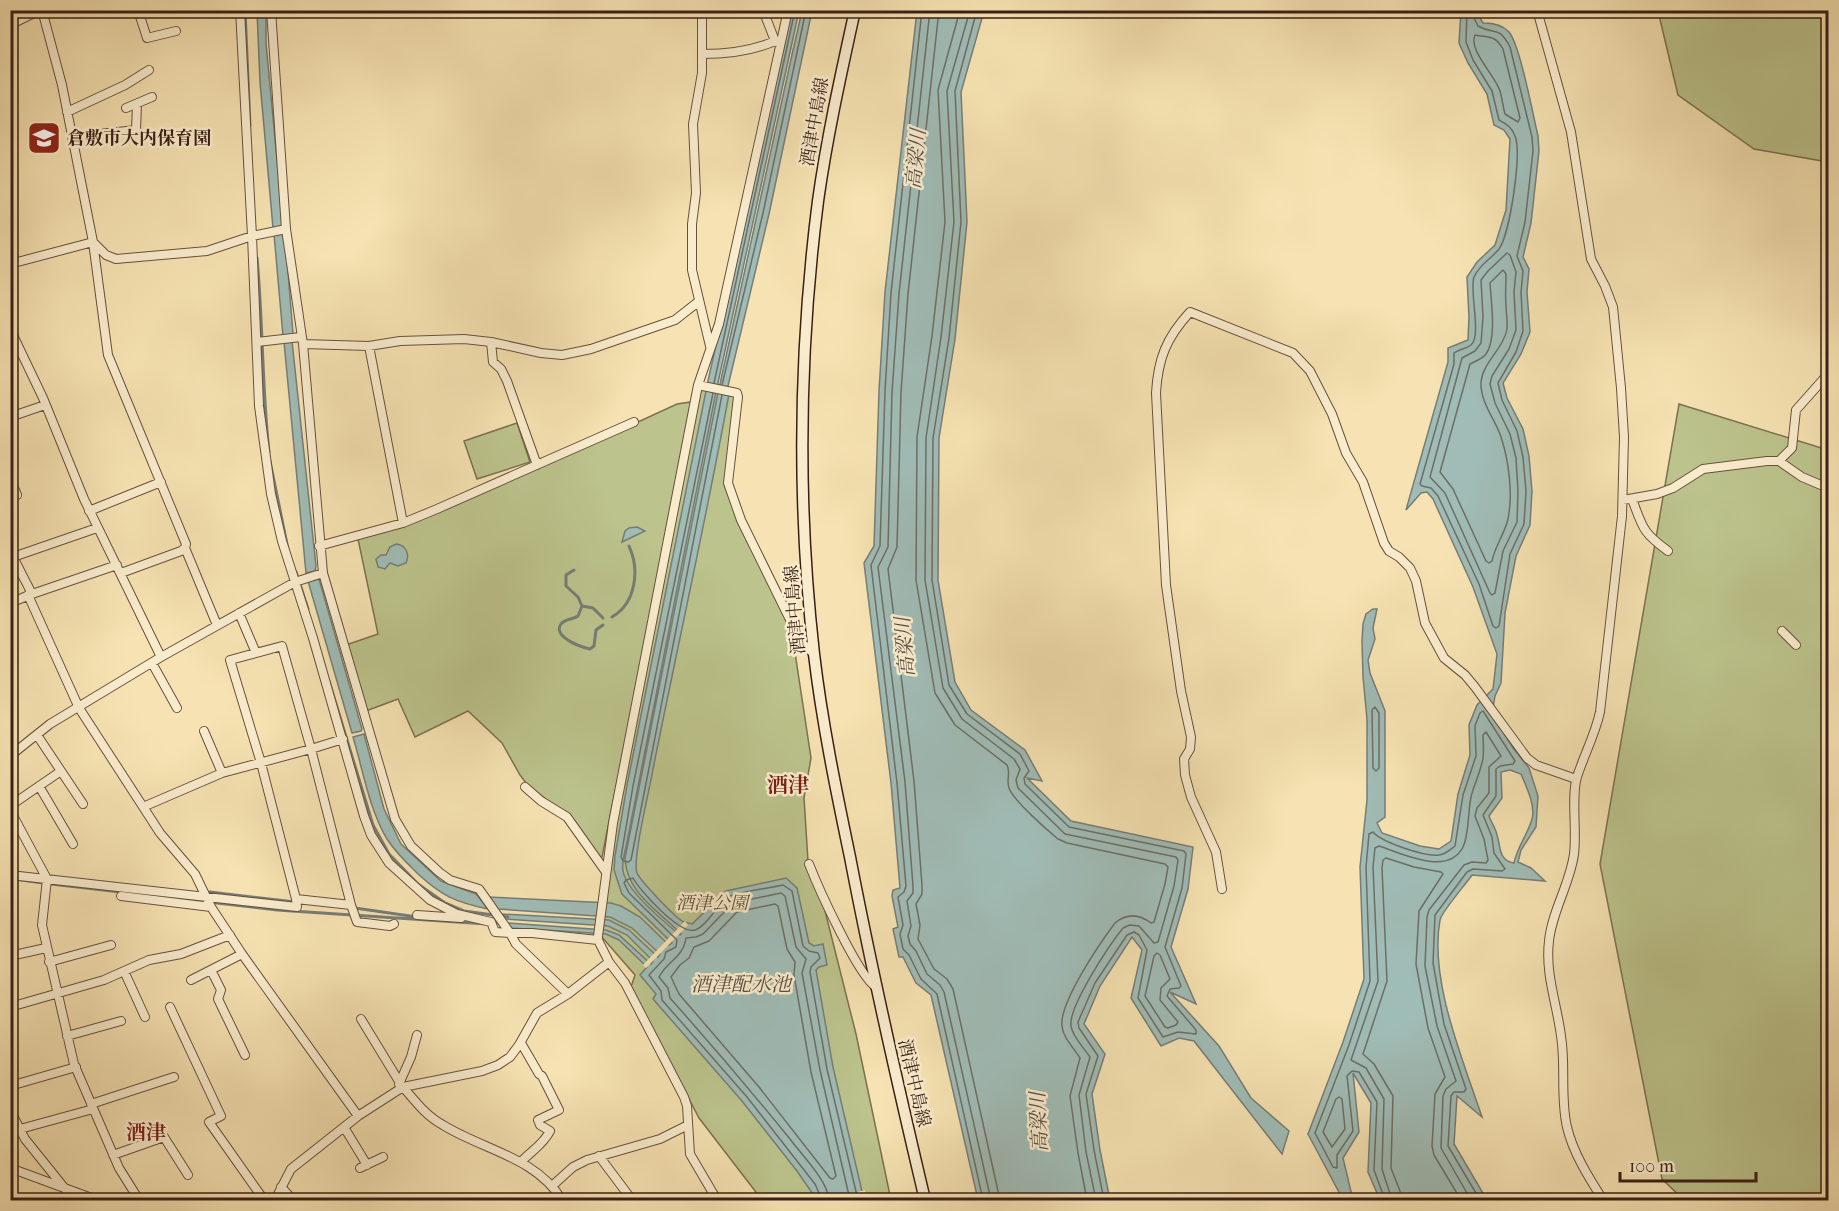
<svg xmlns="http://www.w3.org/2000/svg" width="1839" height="1211" font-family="'IM FELL French Canon','Noto Serif JP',serif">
<rect width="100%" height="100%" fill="#f6e2b2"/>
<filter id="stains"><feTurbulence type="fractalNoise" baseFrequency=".00333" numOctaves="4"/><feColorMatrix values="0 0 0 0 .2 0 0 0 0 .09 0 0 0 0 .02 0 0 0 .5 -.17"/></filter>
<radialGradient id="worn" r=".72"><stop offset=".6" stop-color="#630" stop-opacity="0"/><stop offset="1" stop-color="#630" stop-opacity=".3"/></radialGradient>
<path fill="#bcc38c" stroke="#7b7151" stroke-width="1.5" d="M1658,11H1828V162L1754,149L1678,95Z
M703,388L735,396L726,482L792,633L811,758L804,798L808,861L823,903L856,1034L891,1200H762L699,1118L631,987L635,975L601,936L615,830L699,392Z
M691,402L676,487L602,857H599L569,814L547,800L526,783L520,775L502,743L468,711L415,737L398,699L366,711L346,645L378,634L358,539L549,463L677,404Z
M1679,404L1828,450V1200H1684L1662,1179L1600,864Z
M517,423L530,462L477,479L464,441Z"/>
<path fill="#a0bcb6" stroke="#777d76" stroke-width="1.5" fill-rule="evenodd" d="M257,11H266V43L283,224L281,227L273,228L260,82Z
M790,11H799L716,392L626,847C624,854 622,863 623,871C626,891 664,922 680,935L681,934C659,911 626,893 625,858L718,393L793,50L802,11H812L769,214L728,386L729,394C706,520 678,644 653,769C650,788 632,859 637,873C640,880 676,919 684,922C686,923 690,923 692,924L726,891L786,878L797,888L809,943L814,946L823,944L827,965L819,967L816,970L833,1067L864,1200H817L797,1171L742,1101L653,999L656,994L640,975L647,967L619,940L606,934L511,928L508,923L606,930L619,935L651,964L653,961L627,935L608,926L505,919L502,914L609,920L629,930L658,957L660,954L632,928L610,917L498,909L489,897L611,903L621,906L640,917L669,945L672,943L622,894L614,870L615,856L627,785L708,381Z
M917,11H984L961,92L967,222L955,339L939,438L938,580L955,682L971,710L1025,750L1042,781L1027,778L1071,821L1193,847L1188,889L1171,947L1196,1004L1170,992L1219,1046L1251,1098L1289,1131L1282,1154L1194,1041L1179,1038L1161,1046L1131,998L1142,950L1132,937L1100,986L1084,1024L1105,1054L1092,1094L1100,1150L1110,1200H978L931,995L916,983L903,957H899L893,929L898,927L892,896L893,890L900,888L891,783L864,563L874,546L879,391L885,292Z
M1461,11H1485L1480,18L1483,23C1492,23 1502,24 1509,32C1520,45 1533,115 1538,136L1539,151L1531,223L1523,257L1529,269L1527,292L1530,332L1521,354L1503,383L1507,398L1523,429L1529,456L1532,491L1530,525L1516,556L1505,613L1501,683L1495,696L1492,713L1513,748L1529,768L1538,796L1536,827L1521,850L1518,862L1531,868L1545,881L1472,875C1466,884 1442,911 1440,920C1429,980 1463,1060 1482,1117L1457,1096L1454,1144L1487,1200H1380L1368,1172L1371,1103L1353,1073L1359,1132L1343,1158L1353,1200H1341V1196L1308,1134L1343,1042L1364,979L1360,867L1367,800V719L1363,677L1362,641L1363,624L1366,614L1373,609H1377L1373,628L1375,639L1368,660L1370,673L1385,711V817L1377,823L1382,833L1420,846L1439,849L1451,841L1458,794L1470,755L1469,725L1477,705L1493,689L1497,654L1473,587L1433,499L1427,492L1421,493L1406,510L1448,362V348L1468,340L1469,317L1467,277L1477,262L1495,245L1506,210L1510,139L1504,130L1494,125L1487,94L1468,63L1459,43ZM1510,770L1521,774C1526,786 1536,806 1532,819C1528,834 1517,847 1514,863C1498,860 1501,847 1497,835C1496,829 1491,822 1489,816L1502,798L1501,772Z
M281,233L285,235L293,334L292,336H283L274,234Z
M292,341L316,566L315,571L306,573L284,342Z
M637,527L645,531L622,542L625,531L629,528Z
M396,544C406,545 410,554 406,563L398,566L390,563L385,569L378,567L376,559L381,555H386L390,547Z
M319,579L362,729L361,731L352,733L308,581Z
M364,734L384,809L401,844L441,881L476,894L488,909C455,902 442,896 418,874C407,863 396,853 387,839C369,809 363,770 353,737Z"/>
<path fill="#f6e2b2" d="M685,921L688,925L646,968L643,965Z
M865,1190V1193L852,1197L847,1200H830L847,1192L850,1194Z"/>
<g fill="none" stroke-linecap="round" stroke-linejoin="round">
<path stroke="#6d6e66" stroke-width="1.5" d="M922,10L891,293L885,391L880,546L871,565L897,783L906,886L904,892L898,897L903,925L900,934L903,949L909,955L921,979L937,994L983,1200
M930,10L899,294L892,392L888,547L878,567L905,782L913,886V893L907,901L911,926L908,936L910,944L916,951L927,974L940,985L944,992L991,1200
M939,10L908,294L901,392L897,547L888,569L914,781L922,885V894L916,904L920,925L918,939L934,969L947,979L953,989L1000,1200
M960,10L938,90L945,222L932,336L917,437L916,580L935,693L955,725L1007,765C1011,772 1006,780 1009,788C1013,800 1047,830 1058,839L1067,843L1165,864L1168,867L1165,884L1154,922L1151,923C1139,914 1127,913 1115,923C1100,943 1059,1003 1062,1026C1063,1038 1074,1048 1080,1058L1070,1096L1078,1153L1087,1200
M970,10L947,91L954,222L941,337L926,438L925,580L943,688L962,719L1014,759L1020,769L1016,780L1018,788L1065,834L1176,857L1178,860L1174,886L1158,942L1154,943L1139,926L1130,925L1123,928C1110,944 1068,1007 1071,1026C1072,1036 1084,1048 1090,1057L1079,1095L1086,1152L1096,1200
M977,10L955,91L961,222L949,338L933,438L932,580L949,685L967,714L1020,754L1029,771L1024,778L1025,784L1069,827L1184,851L1186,854L1182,888L1165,947L1181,986L1179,988L1170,989L1167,996L1196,1030V1034L1178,1032L1163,1037L1138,998L1147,950L1139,935L1134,932L1127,935L1095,983L1078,1022L1079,1028L1098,1056L1086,1094L1094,1150L1104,1200
M1467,10L1466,42L1473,60L1492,91L1499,120C1506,124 1512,127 1515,136C1522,153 1510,234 1499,249C1491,259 1479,265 1474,277C1469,289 1482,337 1471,345C1466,349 1459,349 1454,353V364L1420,484L1422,486L1431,488L1438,496L1479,584L1493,626L1496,628L1499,626L1510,554L1524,524L1526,491L1523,457L1517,431L1502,400L1498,383L1516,352L1523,331L1521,292L1523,271L1517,256L1525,222L1533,151L1532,137L1510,47C1498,24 1495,36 1478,26L1474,18L1478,10
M1475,35C1490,38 1495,35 1503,49L1520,118L1518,122L1505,114C1503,107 1502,98 1500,91C1495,75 1468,50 1475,35Z
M1507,253L1510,255L1516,272L1514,292L1516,330L1509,349L1492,376L1490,384L1495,403L1510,434L1516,458L1518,491L1517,522L1503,551L1495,593L1492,595L1490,593L1445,493L1430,477L1462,358L1475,351L1481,343L1483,317L1481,280L1488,271Z
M1503,270L1506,274C1506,285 1505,295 1506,306C1506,313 1508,322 1507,329C1504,348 1483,362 1481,382C1480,402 1495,419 1501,437C1509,461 1513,494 1508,519C1505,533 1495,546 1492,561L1489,563L1486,561L1453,489L1440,472L1470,364C1476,361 1482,359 1486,354C1497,339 1491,301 1490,283Z
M714,383L795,10
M722,385L763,213L806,10
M713,393L633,786L621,857L623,861L628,862L631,860L722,395
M1375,707L1379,713V768L1376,771L1373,768L1372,710Z
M775,904L778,906L787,949L795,962L794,975L811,1072L836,1176L833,1179L830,1178L759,1087L679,994L671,977L680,965L689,958L694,947L709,941L737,912Z
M1157,953L1160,955L1170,979L1161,988L1160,1000L1178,1022L1176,1025L1168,1028L1165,1027L1145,996L1154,956Z
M1339,1097L1342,1099L1345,1129L1332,1147L1323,1132L1336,1099Z
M822,1200L815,1184L747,1097L662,1000L661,991L649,975L664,959L666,952L676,947L677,940L629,893L624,883L626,880L633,878C640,891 680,935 695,930C707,926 718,904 728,897C737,892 771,888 783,885L792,891L803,946L809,951L818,953L820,958L811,967L810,972L827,1069L858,1200
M829,1200C828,1181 801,1154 790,1139C751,1091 711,1044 670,998L668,988L659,977C667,961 683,958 686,938L696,937L703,934L733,903L781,893L785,896L796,947L806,959L802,973L820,1070L850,1200
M1385,1200L1374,1170L1377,1102L1359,1072L1352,1071L1347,1076L1353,1131L1337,1155V1168L1333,1167L1315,1133L1349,1045L1370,981L1366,867L1369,834L1373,832C1381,842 1425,857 1439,855C1445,855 1451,849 1455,846L1463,795L1476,756L1475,726L1480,713L1483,711L1515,761L1513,764L1500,766L1496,769V796L1483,815L1492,837L1494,853L1505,869L1502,871L1473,869L1467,872L1435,915L1433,963L1444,1024L1466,1089L1464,1092H1454L1451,1096L1448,1146L1480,1200
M1392,1200L1382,1169L1384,1099L1366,1068L1351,1060L1378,981L1373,867L1375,848L1379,846C1401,853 1448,877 1463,847C1469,835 1468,811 1471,797C1474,784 1481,771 1483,758C1484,750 1483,742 1483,735L1486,732L1501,756L1489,767V793L1477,808L1475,816L1484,839L1488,860L1486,863L1472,862L1464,865L1429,910L1427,917L1425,966L1437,1026L1456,1081L1446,1089L1443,1096L1441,1148L1471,1200
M1401,1200L1400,1191L1391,1168L1393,1096L1374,1064L1363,1054L1387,981L1382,868L1383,860L1386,858L1414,867L1441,872L1443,874L1419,911L1416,964L1428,1028L1445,1077L1435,1094L1432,1146L1434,1155L1461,1200"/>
<path stroke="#777d76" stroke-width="3" d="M245,10L250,126
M257,258C263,323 262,387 269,452
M270,461L288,549
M574,570L566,575V586L578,597L582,606L593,608L603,618
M296,572L308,609
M582,606L578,616C574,619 564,619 561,624C552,637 581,647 590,649L594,646L596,630L603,625
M612,617C636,603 640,570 629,546
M329,681L373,825L389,854L418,884L445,903L464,911L508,917
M15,879L43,883
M51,884L277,910L487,924
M210,892L295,902
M355,908L417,917
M462,921L476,922"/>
<defs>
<path id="minor" d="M42,10L62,85L93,242L108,355L186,544L185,548L181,551L121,573
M138,10L147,38L176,31
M240,10L252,236L259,406L271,494L282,541L313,638L364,816L371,835L389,863L430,900L457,914L491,922L495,932L510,933L516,944L568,994
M271,10L286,229L303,344L323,573L395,819L411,846L439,872L450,880L479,889L510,933H532L598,940
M702,10V73L693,124L696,193L692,224V270L710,346
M763,10L775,41
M1537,10L1571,132L1591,259L1605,286L1613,307L1621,388L1624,437L1622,516L1600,712C1595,735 1584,755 1577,777C1571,795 1577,832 1574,854C1570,884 1552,911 1549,941C1545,974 1557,1004 1561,1036C1566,1066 1560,1097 1567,1127C1573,1153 1589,1178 1603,1200
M10,25L40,10
M702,54C727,54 752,51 775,41L780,44
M126,108L152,97
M67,112L125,85L149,70
M72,137L136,130L137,104
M93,242L106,255L116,259L207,251L252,236L286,229
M10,264L93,242
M10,329L43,398L84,499L161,657
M257,342L301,337
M491,342L493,362L501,369L507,381L537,465
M303,344L369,346L400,341L464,339L491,342L541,353L562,355L591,349L675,320L698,302
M369,346L403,523
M698,385L737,393L738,397L728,483L741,520L801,642L814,654
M10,417L45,405
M1779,461L1792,448L1796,410L1828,374
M10,478L17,495
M1632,499C1643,528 1642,532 1668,551
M1623,500L1657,494L1673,488L1703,469L1767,461H1779L1802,477L1828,488
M89,511L161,482
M319,546L403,523L437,509L634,422
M185,548L217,625
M10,551L32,594
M13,557L97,528
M28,595L79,708L160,833L195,874L211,907L242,954L358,1116
M10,603L32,594L117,565
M239,613L256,653
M1782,631L1796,645
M282,646L311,749L351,905L296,899L261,763L230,660Z
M152,663L177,708
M204,731L222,773
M10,756L50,724L161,657L295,582L323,573
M61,771L83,804
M39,786L73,844
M525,787L541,801L567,817L606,872
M10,806L61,771L37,735
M143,807L222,773L311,749L343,739
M10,810L47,879L42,925L74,1064L119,1168L139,1200
M809,864C818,887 858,976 876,987
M10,875L297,907L296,899
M1222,889L1216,852L1191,797L1185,775L1184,759L1190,749L1191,737L1181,691L1166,585L1156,393C1158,359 1166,338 1190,312L1293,353L1310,371L1332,414L1346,453L1363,482L1384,543L1389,551L1399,557L1410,568L1416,581L1425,623L1444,658L1465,675L1475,687L1527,758L1536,765L1576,779
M121,896L211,907
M351,905L357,922L390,926L394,924
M417,915L461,918
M10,956L46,948
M49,962L111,945
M211,970L221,990L218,999L245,1055
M124,971L145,1017
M191,980L242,954
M10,1007L104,980L149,960L181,954L230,935
M170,1007L221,1116L209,1122L264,1200
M361,1019L400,1083
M67,1036L121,1021
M521,1043L539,1074L542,1076L559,1110L538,1120L540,1125L550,1131C543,1145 531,1151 521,1162
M399,1084L411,1057L417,1035
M10,1086L76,1067
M403,1087C415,1101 426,1116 443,1125C483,1150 536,1157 562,1200
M91,1104L174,1077
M10,1110L25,1139L66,1190
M344,1127L367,1165
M20,1129L93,1109
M113,1155L164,1137L188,1175
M599,1156L632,1200
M10,1168L97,1200
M360,1168L383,1157
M552,1186L573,1167L587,1160L660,1139L688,1125
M281,1187L293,1200
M275,1200L291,1169L358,1116L403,1087L482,1071L498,1065L510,1057L519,1045L537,1013L568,994L609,962
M717,1200L690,1154L687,1106L684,1097L625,983L609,962L598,940V936L613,823L698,385L719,324L788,10"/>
<path id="secondary" d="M855,10C841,74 827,137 818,201C799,350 797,504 814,654C822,722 836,790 850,857C872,972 898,1086 925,1200"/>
</defs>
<use href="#minor" stroke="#69503d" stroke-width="10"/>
<use href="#secondary" stroke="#3a1f16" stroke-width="13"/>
<use href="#minor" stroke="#f9eccd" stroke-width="8"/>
<use href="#secondary" stroke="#f9eccd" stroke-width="10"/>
<path stroke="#3a1f16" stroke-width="3" stroke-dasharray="10 10" stroke-linecap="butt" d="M10,1182L21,1200"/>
</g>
<defs>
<symbol id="school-square" viewBox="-11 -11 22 22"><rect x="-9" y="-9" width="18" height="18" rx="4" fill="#8f2418" stroke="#f9eccd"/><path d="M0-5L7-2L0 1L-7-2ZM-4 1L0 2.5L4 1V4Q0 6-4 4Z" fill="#fff"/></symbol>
</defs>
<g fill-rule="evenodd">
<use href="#school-square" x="25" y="119" width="38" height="38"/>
</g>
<g text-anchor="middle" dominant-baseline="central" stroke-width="5" stroke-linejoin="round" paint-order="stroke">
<g font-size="18" fill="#3a1f16" stroke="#f9eccd">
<text transform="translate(815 122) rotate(-80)">酒津中島線</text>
<text transform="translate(795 610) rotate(-95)">酒津中島線</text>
<text transform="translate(914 1083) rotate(77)">酒津中島線</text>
</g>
<g font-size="18" font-weight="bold" fill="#3a1f16" stroke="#f9eccd" text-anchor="start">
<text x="67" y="138">倉敷市大内保育園</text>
</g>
<g font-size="18" font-style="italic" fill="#615039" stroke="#f9eccd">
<text x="712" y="903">酒津公園</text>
</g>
<g font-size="20" font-style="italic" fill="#594e46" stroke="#f9eccd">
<text transform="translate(916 159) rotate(-85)">高梁川</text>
<text transform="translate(905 647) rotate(-95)">高梁川</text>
<text x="741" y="984">酒津配水池</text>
<text transform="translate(1039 1122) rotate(-93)">高梁川</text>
</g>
<g font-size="20" font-weight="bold" fill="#7a1f14" stroke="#f9eccd">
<text x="146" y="1132">酒津</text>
</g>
<g font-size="21" font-weight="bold" fill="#7a1f14" stroke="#f9eccd">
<text x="788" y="785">酒津</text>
</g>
</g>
<rect width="1839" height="1211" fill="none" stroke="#f6e2b2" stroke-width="36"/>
<rect x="12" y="12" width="1815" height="1187" fill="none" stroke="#3a1f16" stroke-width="3"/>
<rect x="18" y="18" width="1803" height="1175" fill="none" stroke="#3a1f16" stroke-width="1.5"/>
<path d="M1620 1172v9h136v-9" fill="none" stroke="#3a1f16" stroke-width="3"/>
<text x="1629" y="1172" font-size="18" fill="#3a1f16" stroke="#f9eccd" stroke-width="4.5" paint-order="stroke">100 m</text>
<rect width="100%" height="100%" filter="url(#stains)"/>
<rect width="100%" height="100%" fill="url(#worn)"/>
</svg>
